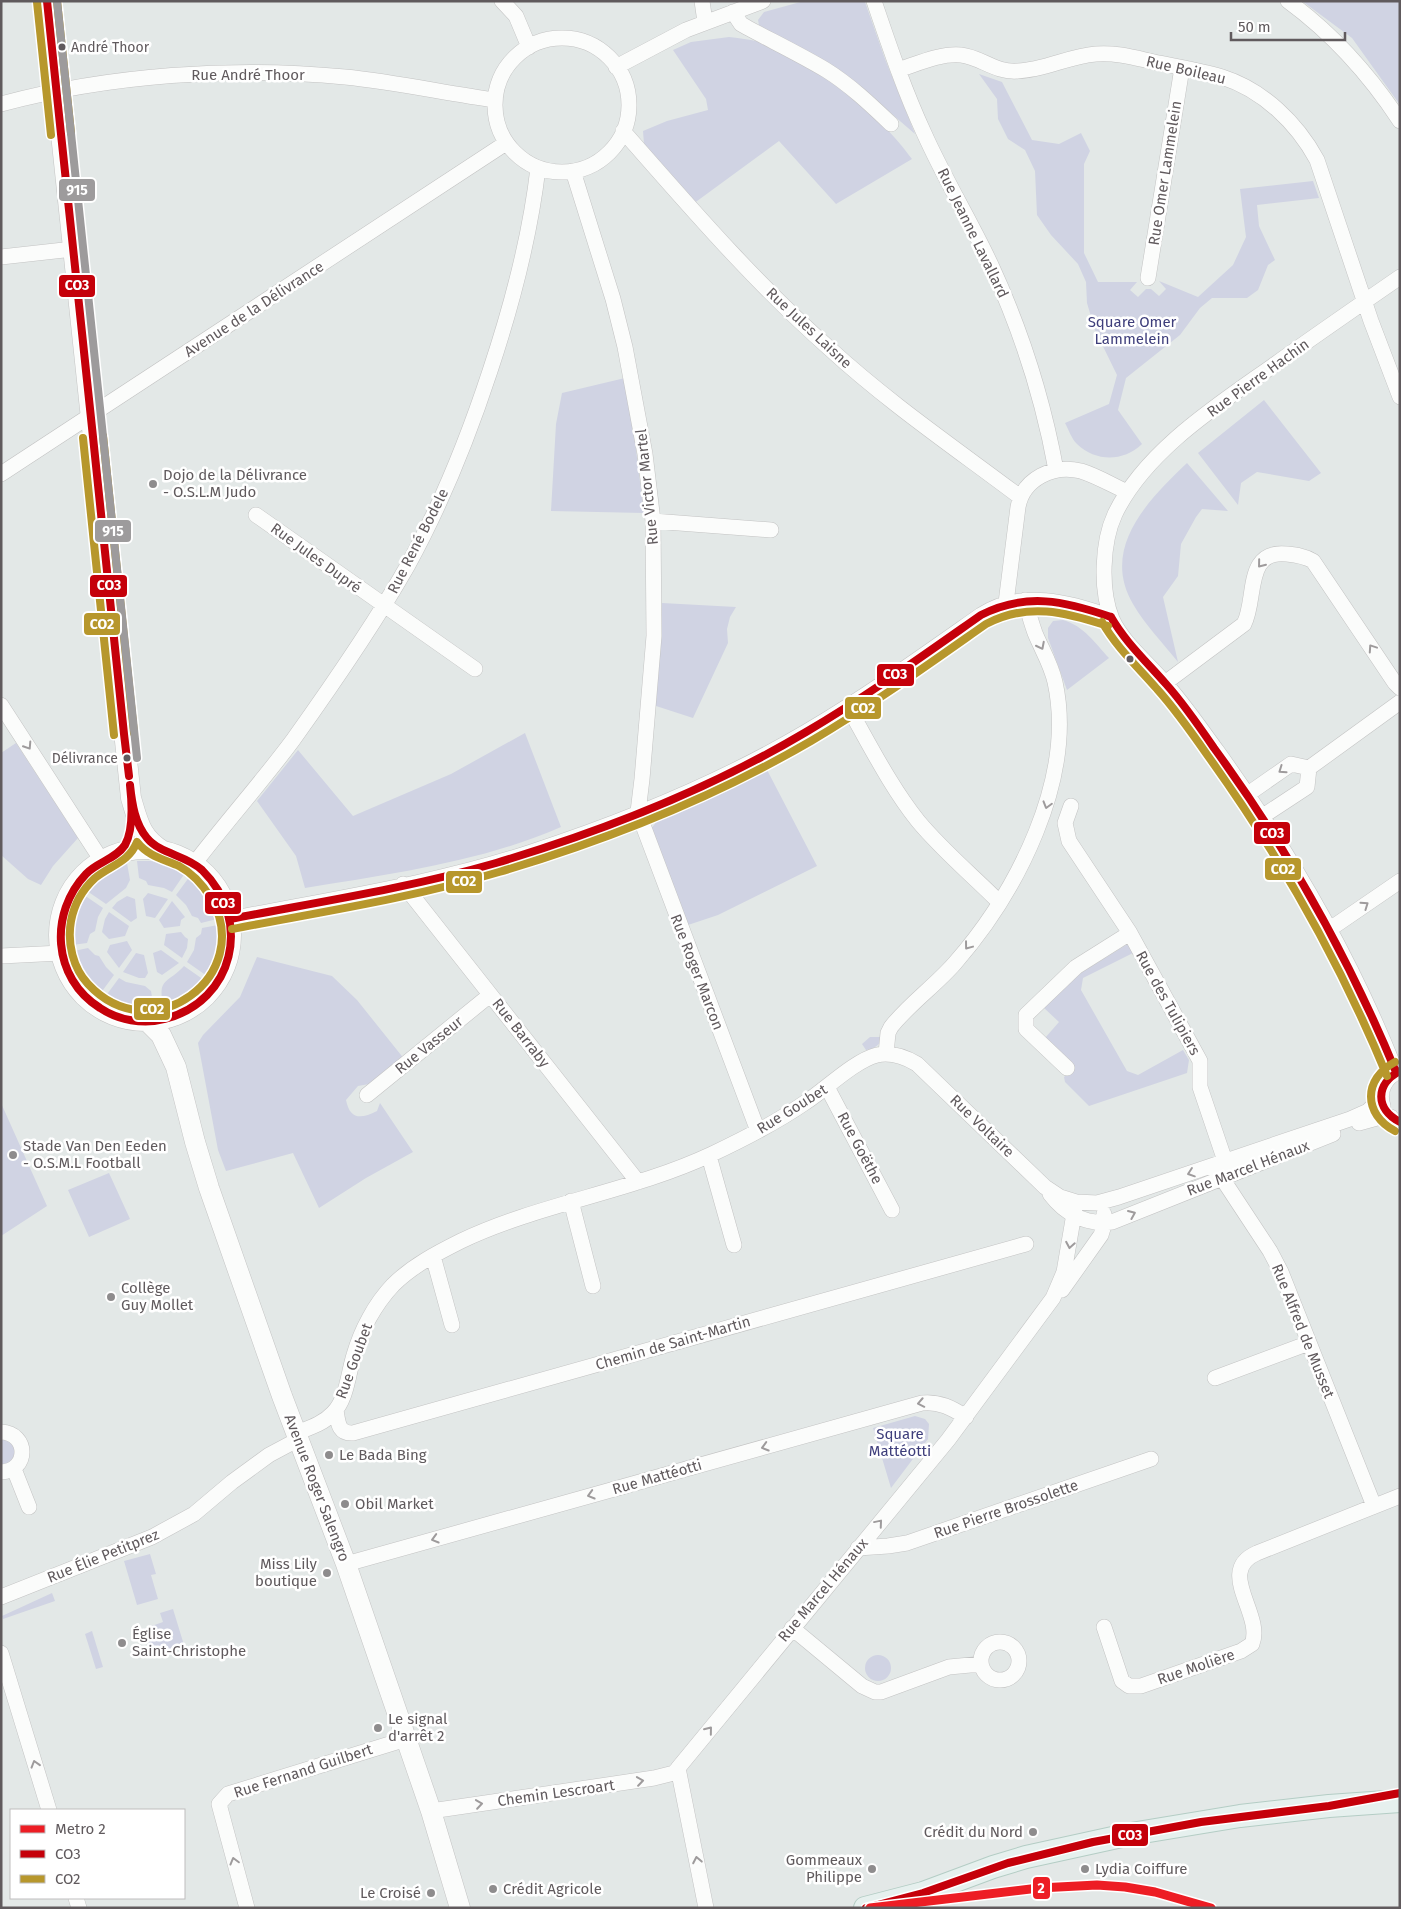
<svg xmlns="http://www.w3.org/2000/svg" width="1401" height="1909" font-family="'Fira Sans',sans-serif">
<rect width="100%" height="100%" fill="#e3e8e7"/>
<path fill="#d0d3e3" d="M804,1L865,2L885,59L915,134L871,96L759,25L758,20L764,12Z
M1302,1H1400V105L1352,38Z
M729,37C738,38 747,39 756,41C810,55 880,114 912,159L836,204L779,141L693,204L644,144L643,131L667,121L708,110L706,99L673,50L691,42Z
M979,74L1002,82L1032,140L1059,144L1081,133L1090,151L1084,164V253L1098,282H1137L1130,290L1138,297L1146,289H1151L1159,296L1166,289L1159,281L1198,297L1233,265L1246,237L1240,189L1313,181L1319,198L1257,205L1259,226L1275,260L1268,265L1258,290L1247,298H1212L1200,308L1180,335L1126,378L1118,410L1142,444C1123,462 1096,462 1077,444C1071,438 1069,430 1065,423L1109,404L1117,375L1095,330L1087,303L1086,282L1078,264L1051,235L1037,215L1035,171L1025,150L1008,139L998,119L997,99Z
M625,378L632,418L644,513L551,511L556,424L562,393Z
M1264,400L1321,473L1309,481L1257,472L1241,483L1238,505L1198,453Z
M1187,463L1228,511L1202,509L1196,517L1181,544L1178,576L1163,597L1178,662C1163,643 1145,625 1133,604C1100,548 1149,499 1187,463Z
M662,603L736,607L730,617L727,629L728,643L693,718L653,705Z
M1063,620C1084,626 1095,643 1109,658L1067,690L1048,638V628L1053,621Z
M525,733L561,827C481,862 391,874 305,888L296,856L257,801L298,750L353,816L451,774Z
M16,743L78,838L53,866L41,885L28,879L1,855V753Z
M765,766L817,866L718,915L685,926L650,830L662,815Z
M151,861L169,865L185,873L172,892L164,888L148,885L146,881L139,878L137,861Z
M127,863L130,880L126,888L106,904L87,891C99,878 110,870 127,863Z
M190,876C203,889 211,902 217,919L201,923L198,918L192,916L186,905L176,895Z
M148,893L168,899L155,918L146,916L143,899Z
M84,895L103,908L98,917L95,931L90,934L87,943L72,945C72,926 75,912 84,895Z
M127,896L135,899L137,918L131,922L112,908L117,902Z
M172,901L185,917L181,920L180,926L164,928L159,920Z
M109,912L129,926L125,936L109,939L102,932L105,919Z
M218,925C219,944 216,959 207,976L187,962L194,950L196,938L201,934L202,928Z
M181,932L185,937L188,939L187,948L182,958L164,945L166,934Z
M127,941L132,950L119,968L107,952L110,945Z
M1126,945H1130L1135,952L1083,978L1081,990L1127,1071L1138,1075L1183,1050L1189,1060L1187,1073L1089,1106L1065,1082L1064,1077L1075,1067L1045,1038L1059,1022L1043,1007L1079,974Z
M88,948L95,955L99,956L106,967L114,975L100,994C86,981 79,969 74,951Z
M161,950L179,963L162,975L157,972L153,953Z
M136,953L144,955L148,973L145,978H139L123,972Z
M257,957L332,976L357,1000L405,1060L369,1084L358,1086L346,1100C350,1120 361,1119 377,1111L380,1103L413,1152L366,1178L319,1208L293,1153L226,1171L218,1150L198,1043L203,1035L240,997Z
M184,966L204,980C192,993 180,1001 163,1007C158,977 166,985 184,966Z
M119,978L126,982L145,986L151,991L154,1009C136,1009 122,1006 105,997Z
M870,1037H883C880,1045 874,1049 866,1050L862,1044Z
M1,1103L47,1206L1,1236Z
M109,1173L130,1219L89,1237L68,1190Z
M915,1416L925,1419L929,1424L928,1439L891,1488L873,1428Z
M1,1439C16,1440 17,1450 12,1461L1,1466Z
M150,1554L156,1574L151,1575L158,1599L137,1605L124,1561Z
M52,1593L55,1601L3,1619L2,1616Z
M173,1609L184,1645L151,1655L143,1629L163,1622L160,1613Z
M92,1631L103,1667L96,1669L85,1634Z
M865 1668a13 13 0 1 1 26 0a13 13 0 1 1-26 0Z"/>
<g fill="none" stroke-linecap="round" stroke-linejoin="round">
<defs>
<path id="street" d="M502,1L516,16L529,47
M702,1L705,22
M874,1C889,45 904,90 924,133C944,178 970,220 991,265C1021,330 1043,399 1056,470
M1288,1C1333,34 1369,74 1400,121
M733,12L741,24L748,28C774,42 801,55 826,70C850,85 870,104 891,124
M495 105a67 67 0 1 1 134 0a67 67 0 1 1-134 0Z
M616,67L686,30L763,1
M898,70C917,64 940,53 961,55C981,57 995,73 1018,71C1045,70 1069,56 1096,54C1117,52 1139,59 1159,63C1180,67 1202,71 1222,77C1263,90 1297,123 1317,160L1371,321L1400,397
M1,104C109,75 233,66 345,77C395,82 445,93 495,100
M623,131C689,206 754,282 829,348C889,403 955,448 1020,497
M573,171L613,299L625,347L645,454L653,521L654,636L642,779L638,812L758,1131
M1,257L73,249
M1148,278L1182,68
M1,474L506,143
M256,515L475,669
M653,521L771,530
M1006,603L1018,507C1023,479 1053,464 1081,471C1097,476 1112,485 1127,492
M1165,683L1244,624C1257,599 1244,549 1287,554C1296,555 1305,556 1313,561L1395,683L1400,688
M1,705L102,861
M848,707C870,745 890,786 918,821C942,850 972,875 999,902
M1309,768L1400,702
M1248,794L1291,764L1309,768L1307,787L1263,816
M1071,806L1065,823L1069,841L1130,933L1200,1061V1087L1225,1161
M194,864C226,822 261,783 293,740C333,684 374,625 408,565C442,503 468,438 490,371C512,305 530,237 538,168
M403,884L638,1182
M230,919C331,899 434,884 531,852C626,821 721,782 806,732C867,696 924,655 981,615C1021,589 1070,602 1111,617
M1330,929L1400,881
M1,956L61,953
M886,1054L888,1033L891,1027C909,1004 936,985 955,963C1017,892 1076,778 1055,682C1051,664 1042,650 1035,633C1031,622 1028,611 1025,600
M1067,1068L1026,1029V1015L1076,967L1130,933
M1396,1072C1351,957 1289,851 1217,751C1200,728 1184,704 1164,682C1148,663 1122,642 1112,619C1100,590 1102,542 1115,514C1145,451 1219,404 1274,365C1316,335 1358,306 1400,277
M827,1087L892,1210
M367,1095L490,995
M1383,1106C1378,1091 1385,1077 1400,1071
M1359,1123L1377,1118L1391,1117
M709,1156L734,1245
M1216,1169L1270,1251L1281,1272L1374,1506
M1050,1194C1065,1214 1086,1225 1112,1222L1333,1134
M571,1201L593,1286
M433,1256L452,1325
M1062,1290L1101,1235L1105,1222L1104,1214
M1215,1378L1309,1343
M336,1410C338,1422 338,1434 353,1433L1026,1244
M1,1432C29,1433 29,1471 1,1472
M296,1433C309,1428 323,1424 333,1413C347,1399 348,1374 354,1355C361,1330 375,1304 393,1285C412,1266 437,1253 461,1241C541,1203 631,1192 712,1154C744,1139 777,1122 806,1102C826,1089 854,1061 877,1055C891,1052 905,1057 917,1064L1045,1187L1060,1197L1076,1202
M14,1469L29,1507
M858,1548L888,1546L907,1543L1151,1459
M346,1564L922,1403C939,1401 952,1408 966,1417
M1,1597L152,1537L194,1514L232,1482L269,1455L299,1439
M1104,1627L1122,1681L1129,1686H1141L1241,1651L1252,1644C1264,1614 1215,1571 1257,1553L1400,1496
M792,1628L862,1686L875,1692H881L949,1667L981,1664
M981 1661a19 19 0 1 1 38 0a19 19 0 1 1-38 0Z
M1,1653L49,1810
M678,1768L706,1908
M431,1811L654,1778L674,1773L948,1440L1053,1298L1064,1272L1076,1202L1097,1203L1119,1197L1350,1119L1368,1111L1381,1098
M76,1898L79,1908
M247,1908L219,1804L228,1794L406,1739"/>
<path id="secondary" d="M47,1L131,798C138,821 140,837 163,851
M59 935a86 86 0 1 1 172 0a86 86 0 1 1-172 0Z
M147,1021L161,1035L176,1067L195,1142L209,1188L282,1396L346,1564L431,1811L460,1908"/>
<path id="primary" d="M865,1908L923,1893L993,1867L1026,1857L1131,1834L1240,1816L1329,1806L1400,1801"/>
</defs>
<use href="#street" stroke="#c3c3c3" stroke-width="16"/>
<use href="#secondary" stroke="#c4c4c4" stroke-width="21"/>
<use href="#primary" stroke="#b4cdc5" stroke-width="24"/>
<use href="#street" stroke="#fbfcfb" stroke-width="15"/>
<use href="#secondary" stroke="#fbfcfb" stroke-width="20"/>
<use href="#primary" stroke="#e6f0ee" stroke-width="22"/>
<defs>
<path id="bus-1" d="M47,1L61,134
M47,1L61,134
M61,134L93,437
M61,134L93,437
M93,437L124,734
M93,437L124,734
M1111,617C1126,643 1147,662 1166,684C1184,704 1199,726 1214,748C1288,849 1348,956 1396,1072
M124,734L129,776
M124,734L129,776
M130,785C132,804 135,824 147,838C160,854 186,855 202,870C253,920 234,1001 165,1019C143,1025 118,1020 100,1008C52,978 49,913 86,874C97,862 116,859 125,845C134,829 132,803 130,785Z
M230,919C319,902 409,888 496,863C603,831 710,789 806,732C867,696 924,655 981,615C1026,592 1065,601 1111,617
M1400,1071C1375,1084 1375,1109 1400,1122
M866,1908L923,1893L1008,1863L1093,1842L1201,1822L1329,1806L1400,1793"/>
<path id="bus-2" d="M57,1L71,133
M37,2L51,135
M103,436L134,733
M83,438L114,735
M1102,622C1117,648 1138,667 1157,689C1176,710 1192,733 1208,756C1280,856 1340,962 1387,1076
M137,842C148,856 163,859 179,866C192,873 203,885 211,898C256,975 152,1053 88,984C73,968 67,943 71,921C74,905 83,889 95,878C111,865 129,862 137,842Z
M232,929C321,912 412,898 499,872C607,840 713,798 811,741C872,705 929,664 986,624C1028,602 1065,612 1108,626
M1395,1062C1363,1079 1363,1114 1395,1131"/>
<path id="bus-3" d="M57,1L137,758"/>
</defs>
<use href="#bus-1" stroke="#fff" stroke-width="11"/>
<use href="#bus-2" stroke="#fff" stroke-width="11"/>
<use href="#bus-3" stroke="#fff" stroke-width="11"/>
<use href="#bus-1" stroke="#c5000a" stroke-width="8"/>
<use href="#bus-2" stroke="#b7972c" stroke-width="8"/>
<use href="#bus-3" stroke="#9d9b9c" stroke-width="8"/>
<defs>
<path id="metro-1" d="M870,1908L1039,1888L1097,1885L1125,1887L1155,1892L1211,1908"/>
</defs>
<use href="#metro-1" stroke="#fff" stroke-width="12"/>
<use href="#metro-1" stroke="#ed1d24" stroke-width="9"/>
</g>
<defs><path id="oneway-chevron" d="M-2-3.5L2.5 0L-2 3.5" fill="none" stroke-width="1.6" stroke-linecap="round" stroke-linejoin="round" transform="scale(1.25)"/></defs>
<g stroke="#9e9b9c">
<use href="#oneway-chevron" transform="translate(1261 564) rotate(129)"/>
<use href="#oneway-chevron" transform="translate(1041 646) rotate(63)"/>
<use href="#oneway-chevron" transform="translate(1372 648) rotate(-124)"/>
<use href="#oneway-chevron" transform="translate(28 746) rotate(57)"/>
<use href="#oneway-chevron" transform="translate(1282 770) rotate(145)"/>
<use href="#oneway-chevron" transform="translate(1047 805) rotate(106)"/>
<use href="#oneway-chevron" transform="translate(1365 905) rotate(-35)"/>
<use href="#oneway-chevron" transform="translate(968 946) rotate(127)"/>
<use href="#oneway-chevron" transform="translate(1191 1173) rotate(161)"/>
<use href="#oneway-chevron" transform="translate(1132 1214) rotate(-23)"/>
<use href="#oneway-chevron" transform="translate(1070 1245) rotate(100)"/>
<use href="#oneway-chevron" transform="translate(921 1403) rotate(169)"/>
<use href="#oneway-chevron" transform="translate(765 1447) rotate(164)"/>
<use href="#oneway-chevron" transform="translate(591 1495) rotate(164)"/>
<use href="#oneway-chevron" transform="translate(879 1523) rotate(-50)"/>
<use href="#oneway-chevron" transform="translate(435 1539) rotate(164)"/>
<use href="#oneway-chevron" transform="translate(709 1730) rotate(-51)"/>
<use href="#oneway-chevron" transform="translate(35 1764) rotate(-107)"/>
<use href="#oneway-chevron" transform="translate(640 1781) rotate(-8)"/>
<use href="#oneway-chevron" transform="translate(479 1804) rotate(-8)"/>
<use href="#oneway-chevron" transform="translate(697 1860) rotate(-101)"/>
<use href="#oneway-chevron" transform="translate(234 1861) rotate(-105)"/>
</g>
<g fill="#605a5d" stroke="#fff" stroke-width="2">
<circle cx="62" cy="47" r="4.5"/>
<circle cx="1130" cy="659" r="4.5"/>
<circle cx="127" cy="758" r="4.5"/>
</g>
<g fill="#8e8c8d" stroke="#fff" stroke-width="2">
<circle cx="153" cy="484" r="5"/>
<circle cx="13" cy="1155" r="5"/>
<circle cx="111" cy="1297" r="5"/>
<circle cx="329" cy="1455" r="5"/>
<circle cx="345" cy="1504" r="5"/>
<circle cx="327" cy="1573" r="5"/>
<circle cx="122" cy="1643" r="5"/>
<circle cx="378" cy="1728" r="5"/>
<circle cx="1033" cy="1832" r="5"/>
<circle cx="872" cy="1869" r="5"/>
<circle cx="1085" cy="1869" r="5"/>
<circle cx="493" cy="1889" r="5"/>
<circle cx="431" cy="1893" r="5"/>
</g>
<g text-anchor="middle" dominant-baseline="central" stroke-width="5" stroke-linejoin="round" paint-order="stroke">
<g font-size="14" fill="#605a5d" stroke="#fff" text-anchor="start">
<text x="71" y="47">André Thoor</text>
<text x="118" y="758" text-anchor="end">Délivrance</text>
</g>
<g font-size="15" fill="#605a5d" stroke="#fff">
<text transform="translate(1186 70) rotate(13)">Rue Boileau</text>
<text x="248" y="75">Rue André Thoor</text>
<text transform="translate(1165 173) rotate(-81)">Rue Omer Lammelein</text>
<text transform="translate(973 233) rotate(64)">Rue Jeanne Lavallard</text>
<text transform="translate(254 309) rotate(-33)">Avenue de la Délivrance</text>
<text transform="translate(809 328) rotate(43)">Rue Jules Laisne</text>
<text transform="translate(1258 378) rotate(-36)">Rue Pierre Hachin</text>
<text transform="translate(647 487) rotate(-96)">Rue Victor Martel</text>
<text transform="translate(418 541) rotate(-63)">Rue René Bodele</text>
<text transform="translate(316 558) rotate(36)">Rue Jules Dupré</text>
<text transform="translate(697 972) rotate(69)">Rue Roger Marcon</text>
<text transform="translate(1168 1003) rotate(61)">Rue des Tulipiers</text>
<text transform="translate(521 1033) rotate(52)">Rue Barraby</text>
<text transform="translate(429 1045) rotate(-39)">Rue Vasseur</text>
<text transform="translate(792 1109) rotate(-32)">Rue Goubet</text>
<text transform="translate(982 1126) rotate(44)">Rue Voltaire</text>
<text transform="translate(860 1148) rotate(62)">Rue Goëthe</text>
<text transform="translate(1248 1168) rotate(-21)">Rue Marcel Hénaux</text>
<text transform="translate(1303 1331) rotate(68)">Rue Alfred de Musset</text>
<text transform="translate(673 1343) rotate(-16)">Chemin de Saint-Martin</text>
<text transform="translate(354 1361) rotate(-70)">Rue Goubet</text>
<text transform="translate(657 1477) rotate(-16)">Rue Mattéotti</text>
<text transform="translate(317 1488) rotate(69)">Avenue Roger Salengro</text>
<text transform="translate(1006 1509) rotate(-19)">Rue Pierre Brossolette</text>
<text transform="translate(103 1556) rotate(-22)">Rue Élie Petitprez</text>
<text transform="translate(823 1590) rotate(-50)">Rue Marcel Hénaux</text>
<text transform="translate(1196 1667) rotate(-19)">Rue Molière</text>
<text transform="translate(303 1771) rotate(-18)">Rue Fernand Guilbert</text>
<text transform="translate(556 1793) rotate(-8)">Chemin Lescroart</text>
</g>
<g font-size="15" fill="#3e3e7b" stroke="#fff">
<text x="1132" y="322">Square Omer<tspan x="1132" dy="17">Lammelein</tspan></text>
<text x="900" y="1434">Square<tspan x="900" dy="17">Mattéotti</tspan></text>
</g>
<g font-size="15" fill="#605a5d" stroke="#fff" text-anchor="start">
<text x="163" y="475">Dojo de la Délivrance<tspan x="163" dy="17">- O.S.L.M Judo</tspan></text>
<text x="23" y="1146">Stade Van Den Eeden<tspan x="23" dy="17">- O.S.M.L Football</tspan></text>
<text x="121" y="1288">Collège<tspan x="121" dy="17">Guy Mollet</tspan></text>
<text x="339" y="1455">Le Bada Bing</text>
<text x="355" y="1504">Obil Market</text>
<text x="317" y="1564" text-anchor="end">Miss Lily<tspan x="317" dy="17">boutique</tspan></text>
<text x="132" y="1634">Église<tspan x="132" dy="17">Saint-Christophe</tspan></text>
<text x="388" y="1719">Le signal<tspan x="388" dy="17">d'arrêt 2</tspan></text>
<text x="1023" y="1832" text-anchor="end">Crédit du Nord</text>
<text x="862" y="1860" text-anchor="end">Gommeaux<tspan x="862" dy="17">Philippe</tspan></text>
<text x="1095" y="1869">Lydia Coiffure</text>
<text x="503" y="1889">Crédit Agricole</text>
<text x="421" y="1893" text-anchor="end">Le Croisé</text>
</g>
</g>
<g stroke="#fff" stroke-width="2">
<rect x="58" y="178" width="38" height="24" rx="5" fill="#9d9b9c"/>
<rect x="58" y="274" width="38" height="24" rx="5" fill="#c5000a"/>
<rect x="94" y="519" width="38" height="24" rx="5" fill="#9d9b9c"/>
<rect x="89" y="574" width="39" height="24" rx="5" fill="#c5000a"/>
<rect x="83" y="612" width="38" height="24" rx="5" fill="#b7972c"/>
<rect x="876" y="663" width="39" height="24" rx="5" fill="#c5000a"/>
<rect x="844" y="696" width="38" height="24" rx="5" fill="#b7972c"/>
<rect x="1253" y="821" width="38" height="24" rx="5" fill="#c5000a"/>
<rect x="1264" y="857" width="38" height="24" rx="5" fill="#b7972c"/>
<rect x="445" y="870" width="38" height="24" rx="5" fill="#b7972c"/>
<rect x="204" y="891" width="38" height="24" rx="5" fill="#c5000a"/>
<rect x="133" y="997" width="38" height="24" rx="5" fill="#b7972c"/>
<rect x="1111" y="1823" width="38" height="24" rx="5" fill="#c5000a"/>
<rect x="1032" y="1876" width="19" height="24" rx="5" fill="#ed1d24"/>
</g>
<g font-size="14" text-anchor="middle" font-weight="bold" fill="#fff">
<text x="77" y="195">915</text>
<text x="77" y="290">CO3</text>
<text x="113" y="536">915</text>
<text x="109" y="590">CO3</text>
<text x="102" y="629">CO2</text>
<text x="895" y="679">CO3</text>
<text x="863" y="713">CO2</text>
<text x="1272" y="838">CO3</text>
<text x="1283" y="874">CO2</text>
<text x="464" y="886">CO2</text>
<text x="223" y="908">CO3</text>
<text x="152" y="1014">CO2</text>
<text x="1130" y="1840">CO3</text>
<text x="1041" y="1893">2</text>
</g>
<rect width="1401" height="1909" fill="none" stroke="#605a5d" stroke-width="5"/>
<rect x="10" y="1809" width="175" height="90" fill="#ffffff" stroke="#bfbdbe"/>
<rect x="20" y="1825" width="25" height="8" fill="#ed1d24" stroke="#bfbdbe"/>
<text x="55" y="1834" font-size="15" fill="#605a5d">Metro 2</text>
<rect x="20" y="1850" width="25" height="8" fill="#c5000a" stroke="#bfbdbe"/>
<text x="55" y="1859" font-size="15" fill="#605a5d">CO3</text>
<rect x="20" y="1875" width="25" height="8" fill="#b7972c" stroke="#bfbdbe"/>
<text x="55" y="1884" font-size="15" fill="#605a5d">CO2</text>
<path d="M1231 32v8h114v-8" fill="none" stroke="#605a5d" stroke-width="2.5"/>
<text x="1238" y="32" font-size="15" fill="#605a5d" stroke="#ffffff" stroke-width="4" paint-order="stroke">50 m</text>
</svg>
